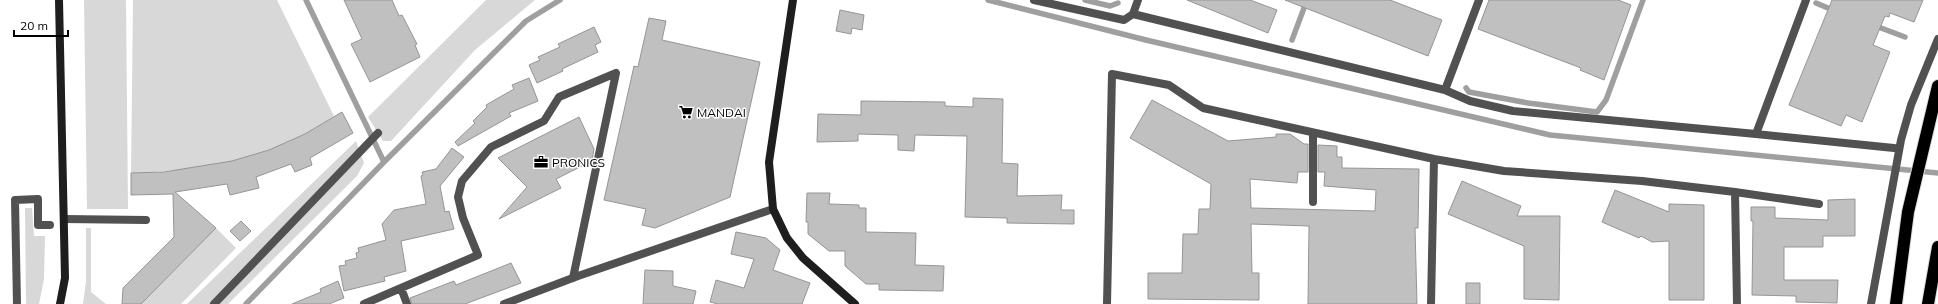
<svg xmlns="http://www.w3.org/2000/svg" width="1938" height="304" font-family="Mulish,sans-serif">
<rect width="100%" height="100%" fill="#fff"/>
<path fill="#d8d8d8" d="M84,0H126L128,209H87Z
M133,0H277L334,116C325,122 315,129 306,134C252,163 190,171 131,173Z
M486,0H535L475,50L391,141H383L368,117Z
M356,141L364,163L357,176L228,304H187Z
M25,208H32L34,236H45L44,279L39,304H26Z
M86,228H91V292L106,304H110H83L86,281Z
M216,228L236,248L181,304H141Z"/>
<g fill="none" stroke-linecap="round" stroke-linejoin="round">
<path stroke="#9f9f9f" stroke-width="5.5" d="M306,0L384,162
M988,0L1146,40L1550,135L1938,173
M1085,0L1110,6L1118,3
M1816,3L1835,11
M1873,25L1905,37
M1292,40L1307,0
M1466,88L1469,92L1528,103L1597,112L1606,100L1643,0
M246,304L384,162L526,21L560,0"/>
</g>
<path fill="#c0c0c0" stroke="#959595" d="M344,0H392L399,16L402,15L417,44L415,45L420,57L370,82L351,44L362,39Z
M1187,0H1250L1277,10L1268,33Z
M1285,0H1390L1442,20L1428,56Z
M1489,0H1618L1631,5L1604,80L1580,70L1581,68L1478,29Z
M1832,0H1923L1914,22L1890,13L1889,17L1885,16L1873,45L1890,52L1862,122L1846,115L1841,126L1789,105Z
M840,10L864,15L862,30L852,28L851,34L836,31Z
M649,18L666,21L662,40L760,62L730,197L655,228L642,225L646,209L604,200L634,66L638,67Z
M594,27L601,42L595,45L598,52L562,69L563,71L537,83L529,65L540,60L538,57L560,47L558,44Z
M529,78L538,101L509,113L511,116L458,146L455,142L475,123L473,121L487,107L486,105L514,89L512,85Z
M973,98L1003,99L1002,163L1018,164L1017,196L1062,195L1061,210H1074V224L1007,223V218L965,217L967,136L915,135L914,151L898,150V135L858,134V141L817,142L818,114L861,115V101L945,102V106L973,107Z
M1152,100L1228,141L1276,137V134H1290L1304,144H1308V172H1298L1297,183L1250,179L1251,208L1375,211L1376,190L1324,186L1325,172H1318V145L1337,146V157H1342V168L1419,169L1418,228H1415L1417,304H1308L1309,226L1251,224L1252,273H1259V300L1148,299V273H1182L1183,234H1198L1199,209H1210L1211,184L1130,138Z
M342,112L353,133L310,158L312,165L295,172L291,164L256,177L259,188L230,195L227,184L175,192L216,228L141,304H122L123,288L174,237L173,194L131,195V173L164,172L232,161L269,150L305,134Z
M579,117L594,149L592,161L556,179L561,188L499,219L527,187L498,158Z
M452,148L464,157L440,186L445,212L449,211L454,229L401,241L406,271L384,277L385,281L344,291L339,266L346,265L345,261L357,258L356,253L359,252L358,248L386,240L382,224L394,210L426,204L421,176L423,175L422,172L436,169Z
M1462,181L1521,206L1517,216H1560L1559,300L1524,299V246L1448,214Z
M1615,190L1669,212V204L1704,205V300H1669V241L1652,242L1641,236L1639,238L1602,222Z
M807,193H830L829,204L859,205V208H866V232L916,233L915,265L944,266L943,291L879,290V284H866L845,266V251H829L808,234V222H806Z
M1855,199V236H1823V247H1784V280H1838L1837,303L1796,302V296L1752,295L1753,221H1751V207H1775V218L1828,220V200Z
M241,221L251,231L240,241L230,231Z
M736,232L766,238L780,250L773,270L810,283L802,304H718L710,302L716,280L744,288L754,259L731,254Z
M511,263L521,283L465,304H412L410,298L454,281L456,285Z
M645,270L673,271V286L696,291L693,304H643Z
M338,281L344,298L329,304H292L321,292L320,289Z
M1466,283H1480V304H1466Z"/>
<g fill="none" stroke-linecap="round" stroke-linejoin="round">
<defs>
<path id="highway" d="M1896,304L1908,212L1938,86
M1928,304L1938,247"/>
</defs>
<use href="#highway" stroke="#dbdbdb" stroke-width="14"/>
<path stroke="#515151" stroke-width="8" d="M64,219L146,220
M17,304L15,200L38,199V225H50"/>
<path stroke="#515151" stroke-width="8" d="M1034,0L1124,20L1133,14L1138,0
M1133,14L1445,90L1470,101L1513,111L1756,134L1806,0
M1445,90L1479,0
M1313,133V202
M1756,134L1894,148
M1735,192L1819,204
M401,288L478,255L463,218L458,197L462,181L491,147L544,121L559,97L616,73L573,278
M214,304L378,133
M364,304L401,288L407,304
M504,304L578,276L773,209
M1107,304L1112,74L1169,85L1203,108L1434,159L1504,171L1642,181L1735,192L1737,304
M1431,304L1434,159
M1871,304L1901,140L1911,105L1938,39"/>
<path stroke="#1e1e1e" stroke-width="8" d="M59,0L65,278L60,304
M793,0L769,162L773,209L787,238L803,258L855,304"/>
<use href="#highway" stroke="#000" stroke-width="12"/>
</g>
<defs>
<symbol id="supermarket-bare" viewBox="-9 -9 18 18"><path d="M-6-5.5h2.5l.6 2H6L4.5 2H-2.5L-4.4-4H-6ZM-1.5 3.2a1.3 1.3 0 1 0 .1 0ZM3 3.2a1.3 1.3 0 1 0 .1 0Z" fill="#000" stroke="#fff" stroke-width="2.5" paint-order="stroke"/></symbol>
<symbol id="office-bare" viewBox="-9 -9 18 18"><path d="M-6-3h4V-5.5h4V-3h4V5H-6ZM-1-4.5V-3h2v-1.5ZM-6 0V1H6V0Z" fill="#000" stroke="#fff" stroke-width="2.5" paint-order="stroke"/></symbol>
</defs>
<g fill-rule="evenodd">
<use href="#supermarket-bare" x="676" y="102" width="20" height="20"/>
<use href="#office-bare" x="531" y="152" width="20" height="20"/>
</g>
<g text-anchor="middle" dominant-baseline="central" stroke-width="3" stroke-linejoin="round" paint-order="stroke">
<g font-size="12" fill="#000" stroke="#fff" text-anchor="start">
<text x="697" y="112">MANDAI</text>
<text x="552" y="162">PRONICS</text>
</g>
</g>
<path d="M14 30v6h54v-6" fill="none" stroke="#000000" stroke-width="2"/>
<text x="20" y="30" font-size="12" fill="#000000" stroke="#ffffff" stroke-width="3" paint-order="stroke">20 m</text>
</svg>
